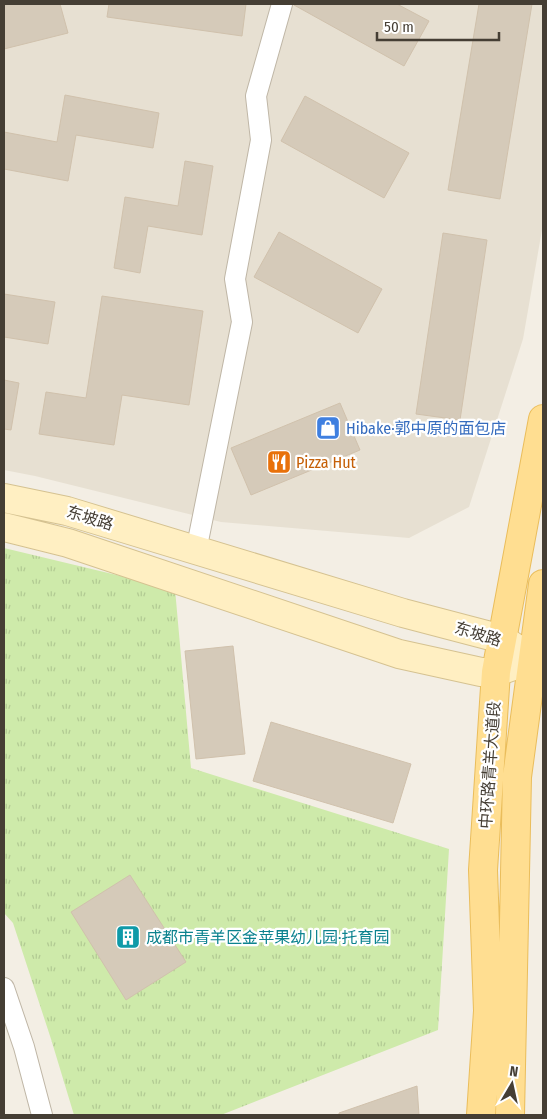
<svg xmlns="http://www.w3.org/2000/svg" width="547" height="1119" font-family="'Fira Sans Condensed','Noto Sans SC',sans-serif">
<defs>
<pattern id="grass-tufts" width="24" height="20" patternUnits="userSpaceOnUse" patternTransform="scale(1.25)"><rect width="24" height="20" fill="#ceeaaa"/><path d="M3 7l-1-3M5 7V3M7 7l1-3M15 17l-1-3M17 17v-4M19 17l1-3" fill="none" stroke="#b2ca93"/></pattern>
</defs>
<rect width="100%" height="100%" fill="#f3eee4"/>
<path fill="#e7e0d2" d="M4,4H543V224L523,339L469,507L409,538L221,522L35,476L4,470Z"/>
<path fill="url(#grass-tufts)" d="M4,548L175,589L191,768L449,849L438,1030L221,1115H74L51,1039L13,923L4,913Z"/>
<path fill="#d5cab9" stroke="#d0c1ac" d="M10,4H60L68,33L4,49V5Z
M109,4H246L242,36L107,17Z
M294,4H397L429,21L404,66L294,5Z
M479,4H532L500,199L448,190Z
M65,95L159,113L153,148L76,135L68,181L4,169V132L57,142Z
M305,96L409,153L384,198L281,141Z
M185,161L213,166L202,235L148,226L140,273L114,268L125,197L178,206Z
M279,232L382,289L358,333L254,277Z
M443,233L487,240L460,420L416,414Z
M4,294L55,302L48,344L4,337Z
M102,296L203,311L189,405L122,395L114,445L39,434L46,392L86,398Z
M4,380L19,383L11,430L4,429Z
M340,403L360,450L251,495L231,448Z
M233,646L245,754L196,759L185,651Z
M271,722L411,764L393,823L253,781Z
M130,875L186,962L126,1000L71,912Z
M417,1086L419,1115H339V1113Z"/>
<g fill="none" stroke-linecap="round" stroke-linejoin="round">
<defs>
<path id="street" d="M196,551L242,322L235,279L261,140L256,96L282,4
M4,988L24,1047L42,1115"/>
<path id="secondary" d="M4,498L67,511L403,613L502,639L532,659L543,662
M4,527L68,543L399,654L481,672H496L519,664"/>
<path id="primary" d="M481,1115L488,1011L483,870L496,672L543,419
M510,1115L517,777L543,584"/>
</defs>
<use href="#street" stroke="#bfb6a6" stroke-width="22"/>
<use href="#secondary" stroke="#d5c291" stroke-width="30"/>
<use href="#primary" stroke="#eabd5b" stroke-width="30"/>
<use href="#street" stroke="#fff" stroke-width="20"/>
<use href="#secondary" stroke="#ffefc2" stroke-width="28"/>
<use href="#primary" stroke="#ffde91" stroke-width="28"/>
</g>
<defs>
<symbol id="shop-square" viewBox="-11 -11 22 22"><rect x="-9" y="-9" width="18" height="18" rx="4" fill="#3f7fe0" stroke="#fff"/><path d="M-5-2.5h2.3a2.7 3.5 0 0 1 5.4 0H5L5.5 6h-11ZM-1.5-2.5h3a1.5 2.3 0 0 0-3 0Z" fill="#fff"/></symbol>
<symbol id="restaurant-square" viewBox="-11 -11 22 22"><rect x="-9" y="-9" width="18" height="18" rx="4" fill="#e8710a" stroke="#fff"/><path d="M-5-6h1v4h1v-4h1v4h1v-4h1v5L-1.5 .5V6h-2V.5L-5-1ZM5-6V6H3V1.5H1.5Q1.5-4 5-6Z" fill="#fff"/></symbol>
<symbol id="building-square" viewBox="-11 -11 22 22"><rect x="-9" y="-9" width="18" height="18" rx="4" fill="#0f9aa8" stroke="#fff"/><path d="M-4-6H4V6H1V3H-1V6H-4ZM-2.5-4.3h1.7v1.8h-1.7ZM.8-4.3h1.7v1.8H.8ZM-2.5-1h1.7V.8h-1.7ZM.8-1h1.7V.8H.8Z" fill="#fff"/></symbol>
</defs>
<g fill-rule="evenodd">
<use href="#shop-square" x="314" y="414" width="28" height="28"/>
<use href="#restaurant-square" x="265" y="448" width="28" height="28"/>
<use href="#building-square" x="114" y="923" width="28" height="28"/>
</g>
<g text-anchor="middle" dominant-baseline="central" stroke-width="4.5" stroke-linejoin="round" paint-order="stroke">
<g font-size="16" fill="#366cbe" stroke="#fff" text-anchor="start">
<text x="346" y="428">Hibake·郭中原的面包店</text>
</g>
<g font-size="16" fill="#c56008" stroke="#fff" text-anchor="start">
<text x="296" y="462">Pizza Hut</text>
</g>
<g font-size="16" fill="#453e34" stroke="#fff">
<text transform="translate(90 518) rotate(17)">东坡路</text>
<text transform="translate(478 634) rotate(17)">东坡路</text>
<text transform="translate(490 765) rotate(-86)">中环路青羊大道段</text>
</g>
<g font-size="16" fill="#0d838f" stroke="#fff" text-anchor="start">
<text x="146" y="937">成都市青羊区金苹果幼儿园·托育园</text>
</g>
</g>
<rect width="547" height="1119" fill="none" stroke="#453e34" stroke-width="10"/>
<g transform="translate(512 1084) rotate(9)" stroke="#ffffff" stroke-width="4" paint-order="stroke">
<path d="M0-4L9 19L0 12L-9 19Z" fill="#453e34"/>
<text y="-8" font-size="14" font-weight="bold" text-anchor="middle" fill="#453e34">N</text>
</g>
<path d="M377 32v8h122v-8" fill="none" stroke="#453e34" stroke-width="2.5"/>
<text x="384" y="32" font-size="15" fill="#453e34" stroke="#ffffff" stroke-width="4" paint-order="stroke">50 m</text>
</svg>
